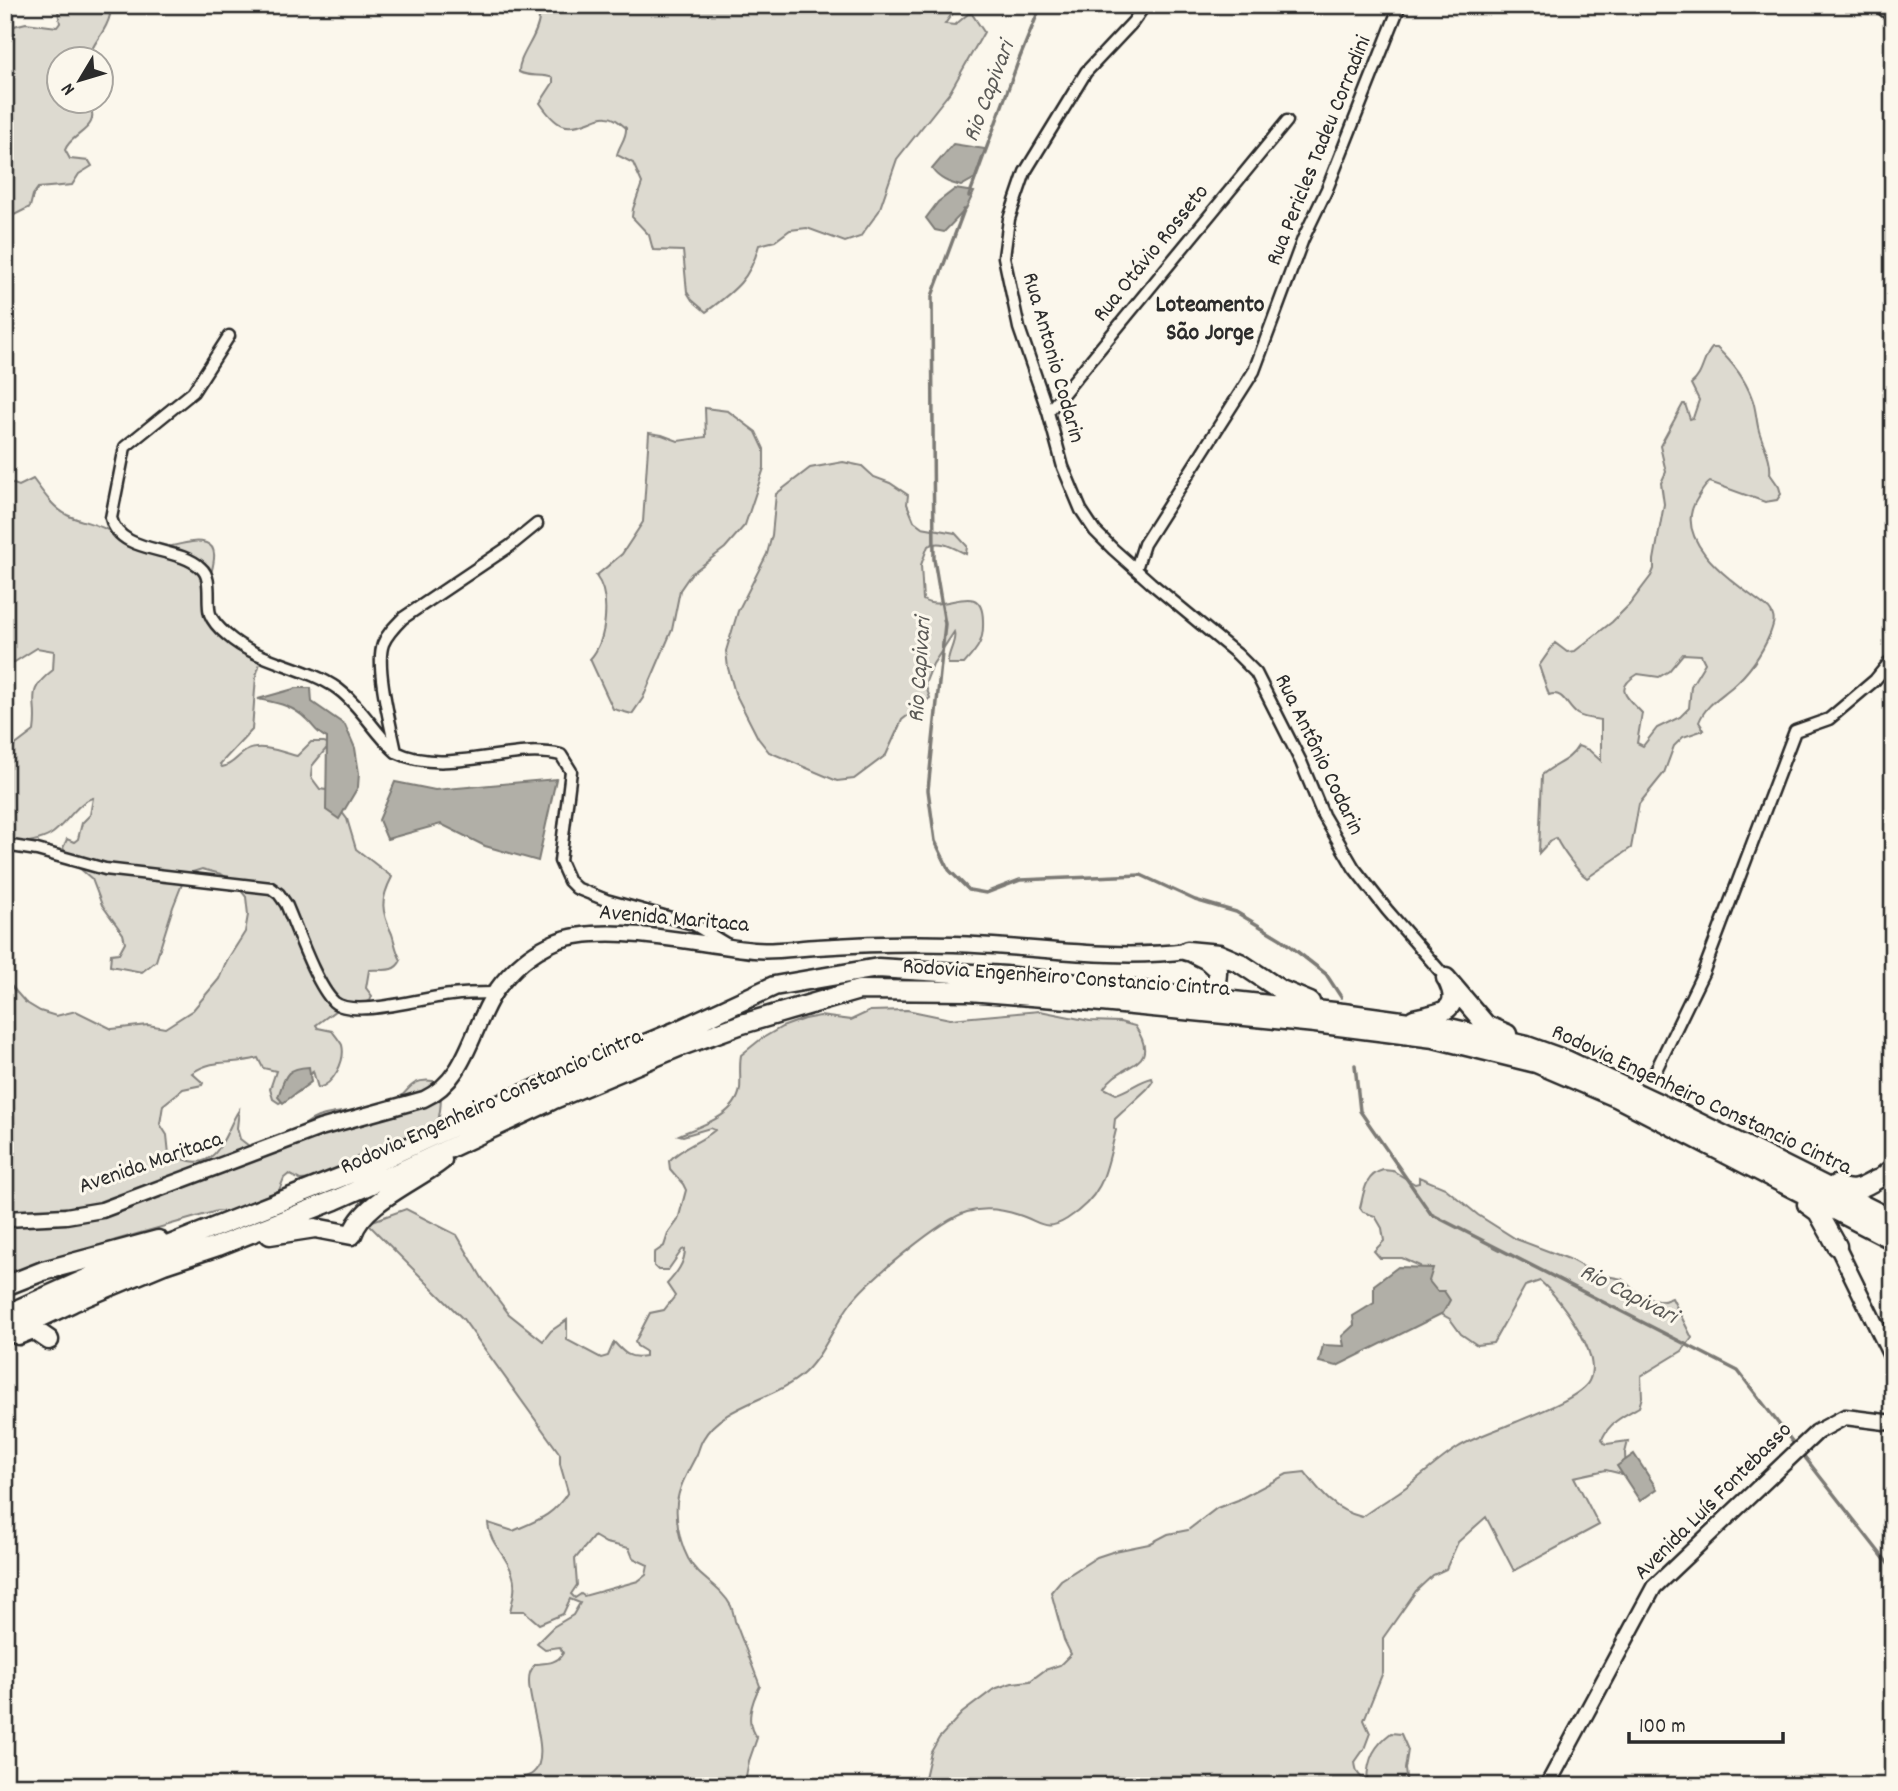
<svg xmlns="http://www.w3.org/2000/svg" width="1898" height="1791" font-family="Dekko,sans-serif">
<rect width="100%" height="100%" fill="#fbf7ec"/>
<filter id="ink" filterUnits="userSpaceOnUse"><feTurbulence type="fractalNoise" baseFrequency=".0143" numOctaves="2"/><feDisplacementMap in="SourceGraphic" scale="14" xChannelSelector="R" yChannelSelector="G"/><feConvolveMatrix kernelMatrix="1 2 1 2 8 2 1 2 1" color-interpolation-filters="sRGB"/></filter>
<g filter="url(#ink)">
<path fill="#dddad0" stroke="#84827e" stroke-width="2" fill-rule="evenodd" d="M57,5H94L102,13L107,10L110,15C106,33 93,41 88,59L60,60V102H88C104,130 71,132 65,150L70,159L89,161L92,166L79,174L72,185L38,188L33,195L30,207L10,217L5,225V39L14,26L26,23L57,27L60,23Z
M517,5H958L945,24L955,25L968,14H972L984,32L950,92L897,159L879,211L860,237L845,242L807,228L790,230L775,241L759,245C750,280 734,291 706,312L692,300L687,292L683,251L653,250L649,235L632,217L633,209L642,183L633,163L617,155C619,145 627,138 626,128C620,123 615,117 607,117C602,116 596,119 591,121C564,132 556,126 540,103L553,83V78C542,73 530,78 519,72C518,56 538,37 539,18L535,12Z
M1712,348H1717C1731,361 1745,379 1752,398C1756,408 1756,420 1759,431C1763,445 1772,459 1770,474L1779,487L1781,494L1777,500L1765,502L1710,482C1704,486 1701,493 1697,499C1669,543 1740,586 1769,609C1776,618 1774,623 1770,634C1762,653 1748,673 1732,687C1719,698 1705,706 1699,722L1704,730L1683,737L1674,746L1664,773L1639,804L1631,848L1587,878C1577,871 1562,850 1556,838L1550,841L1539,853L1542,775C1555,763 1569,762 1578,746L1589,750L1601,761V720C1593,719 1583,718 1577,714C1566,706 1564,690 1549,695L1539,666L1555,643L1567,652L1575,651L1612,622L1629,605L1651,576L1654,569V560L1664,504L1661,483L1666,472L1660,446L1683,404H1685L1690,419L1693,418L1699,400L1691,384C1704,374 1702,359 1712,348ZM1683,654L1701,655L1705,663L1691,686L1689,708L1680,717L1657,728L1643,746L1637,743L1642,713C1627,697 1613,689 1638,674L1659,677L1669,671Z
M705,408L728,411L756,432L764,449V468L745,525L725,548L691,574L680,590L672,630L643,698L632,714L613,709L590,659C607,641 611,595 596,576L622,554L643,522L649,433L662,435L678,441L706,437Z
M843,462L862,466L874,477L890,483L908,495L907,504L914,521L922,527L955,533L967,546L966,554C954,548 940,539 928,546L921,565L923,600C944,614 982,578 983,620C984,642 978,648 964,664H948C947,652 957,642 954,632L933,664L925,684L930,698L902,720L886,755L854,779L837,781L769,752L758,738L735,693L728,668L726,651L738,611L767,554L772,535L776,494L810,468Z
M33,479C43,492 52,507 67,515C85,524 108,524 121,541C132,543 146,549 158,548C173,548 191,538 206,543C223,549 208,575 209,588C211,622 237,639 261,660L256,676L252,730L220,764L222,767C233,765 237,756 246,751C260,743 282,752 297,756L311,742H324L330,744L312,766L311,777L320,789L332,791L335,803L347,819L356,849L392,877C380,900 381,911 392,934C395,943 396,952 401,960C394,975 380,968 369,970L366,988L372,996L370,1001L339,1008L316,1025L318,1028L332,1031C335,1035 340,1041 342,1045C346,1061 333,1085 318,1088L313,1071L300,1091L279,1103L273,1099L270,1089L276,1071L263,1068L258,1058C232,1066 215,1057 192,1073L203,1083L202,1085L183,1089L163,1105L160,1124L167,1135L169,1154C176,1158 182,1159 190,1161C220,1168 226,1128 239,1110L237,1128L240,1139L258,1153C265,1151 273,1150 279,1146C292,1137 302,1123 318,1117C341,1109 367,1111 388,1105C409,1098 406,1077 433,1081C444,1094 441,1106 438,1122L446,1127L380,1152L357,1157L320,1179L300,1180L289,1174L284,1178L278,1193L242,1213L217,1211L116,1240L5,1277V979L25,1002L40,1011L56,1016L76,1011L112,1029L148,1025L165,1028L193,1010L219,979L226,962L245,932L248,915L246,897L234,882L221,874L202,869L186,874L173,907L156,961L142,972L110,966L111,954L119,953L125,942L123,934L102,905L92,879L69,859L63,848L67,839L74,842L78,839L82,823L90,815L93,798C78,801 64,827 50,835C40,841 17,844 5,845V753L34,731C39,699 23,693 53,670L54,651L37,648L5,668V481L19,486Z
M907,1010L950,1019L1040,1011L1090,1021L1120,1022L1135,1026C1163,1069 1120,1061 1104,1088L1116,1094C1129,1090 1139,1081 1152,1078L1153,1081L1147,1089L1115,1119L1114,1128L1116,1130C1106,1169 1106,1194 1067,1219C1045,1233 1039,1221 1019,1215C1002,1209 984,1207 967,1212C942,1219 867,1281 851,1303C834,1325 824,1354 804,1373C775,1400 723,1404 703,1439C700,1444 699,1449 697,1454C689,1470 679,1485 677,1503C675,1525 682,1556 698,1572C709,1583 724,1592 731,1606C733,1611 734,1616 735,1621C743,1643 752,1664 760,1686C752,1701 744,1724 757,1738L749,1761L745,1782L744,1783L739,1777L736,1786H481C486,1784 491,1781 496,1779C507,1776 524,1781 533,1773C554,1757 523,1694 530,1673C531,1670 533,1667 535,1664C546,1663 557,1664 563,1653L560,1647L545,1649L537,1643L553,1627L573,1615L580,1603L570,1599L563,1614L539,1624L524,1611H510C513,1599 517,1586 512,1573C506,1554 489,1544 488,1523L513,1531C538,1520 553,1516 568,1492L560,1464V1454L463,1319L367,1223L406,1209L457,1235L482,1278L509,1314L543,1341L551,1331L567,1320V1340L601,1358L608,1356L614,1342C624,1353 629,1359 645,1356V1351L637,1346L635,1342L650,1313L664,1310L675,1296L667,1284C676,1274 685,1263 685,1249L682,1250L668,1270H658L654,1266V1253L664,1246L668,1234L678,1220L686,1190L683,1184L670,1169L669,1161C682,1147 701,1142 715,1130L710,1128L683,1136L679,1135C700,1126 736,1116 740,1089C741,1079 739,1067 741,1055L761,1039L782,1027L804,1019L820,1016L851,1020L870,1011ZM594,1536L606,1543L629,1548L633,1558L648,1565L646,1575L638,1581L584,1596L581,1594L575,1598L571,1594L577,1585L575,1559Z
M1383,1170L1393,1171L1415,1184L1419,1183V1177L1445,1188L1478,1215L1516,1239L1569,1259L1596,1274L1622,1279L1635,1291L1652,1299L1664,1301L1672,1298L1692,1338L1682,1351L1641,1376L1642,1397L1639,1407C1623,1416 1610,1422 1602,1439L1604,1443L1607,1444L1628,1441L1625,1453L1626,1475L1606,1470L1574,1477L1599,1525L1514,1571L1486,1517L1458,1542L1446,1569L1433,1575L1416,1591L1383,1638V1672L1364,1720L1370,1733L1364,1749L1355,1762C1356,1771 1358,1777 1367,1780C1368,1758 1374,1746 1391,1733L1401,1734L1408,1750L1405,1769L1407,1786H923L931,1752L939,1738L962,1713L994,1689L1012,1683L1030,1681L1045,1670L1060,1665L1071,1654L1064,1640L1051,1592L1061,1580L1097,1557L1115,1551L1149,1544L1168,1534L1188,1530L1217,1508L1238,1500L1287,1474L1305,1472C1322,1494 1334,1510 1362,1517C1372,1509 1383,1503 1393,1496C1416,1482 1435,1462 1457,1448C1474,1437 1497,1430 1516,1422C1533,1415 1581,1397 1589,1381C1603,1355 1560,1298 1540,1281L1525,1286L1493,1343L1477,1345L1461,1334L1450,1319L1436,1311L1420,1266L1402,1258H1380L1374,1251L1384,1241L1382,1228L1375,1216L1363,1212L1360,1208C1364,1192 1365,1175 1383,1170Z"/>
<path fill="#b1afa7" stroke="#7b7a75" stroke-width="2" d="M953,144L985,149L975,178L961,186C949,183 939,179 932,169Z
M955,189L974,192L966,209L944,232L935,230L926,218L938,202Z
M297,688H311L312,702L345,725L355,748L359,773L358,787L339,819L326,810L327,738C315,732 315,727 306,719C292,705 277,703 258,699Z
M556,779L538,861L485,846L441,824L387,839L379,820L395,782L435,790Z
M309,1067L311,1082L283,1103L278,1097C285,1077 285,1068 309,1067Z
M1398,1267L1433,1268L1429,1281L1437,1291H1444L1450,1300L1443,1313L1337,1366L1319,1362L1323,1345L1344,1346L1342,1336L1354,1325L1353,1316L1374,1303V1285Z
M1634,1454L1657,1489L1640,1501L1617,1466Z"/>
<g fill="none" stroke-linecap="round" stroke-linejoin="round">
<path stroke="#7b7a75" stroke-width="3.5" d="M969,196L1018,62L1041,5
M964,210L932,296L934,559L945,624L928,790L935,841L949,870L969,890L986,893L1020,880L1141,875L1195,900L1236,912L1281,939L1326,974L1341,997
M1355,1065L1360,1111L1431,1214L1738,1371L1795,1445
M1800,1451L1893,1570"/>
<defs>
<path id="street" d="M1145,5L1133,22L1086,72L1025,172L1009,219L1004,257L1019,328L1048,412L1063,467L1081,510L1095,531L1113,549L1151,583L1237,654L1256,673L1301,762L1323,815L1354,868L1387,910L1446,978
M229,336L193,392L125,447L111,518C120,555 177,545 201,568C213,578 206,601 210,614C213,622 221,630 227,635C258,663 304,665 338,689C361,706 375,733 396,752C447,777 508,743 561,755L571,771L560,861L569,881L576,888L606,900L693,924L728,945
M1048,412L1287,121
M1136,569L1144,544L1254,371L1303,239L1327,189L1400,5
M396,752C391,727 375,666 383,644C387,634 395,626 403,618L510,546L537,524
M5,845L37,850L105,869L271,888L279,894L286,904C297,929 316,985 334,1002C353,1019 426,997 451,995C466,993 481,993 495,993
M1656,1070L1703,973L1795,731L1829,719L1875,680L1893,658"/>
<path id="secondary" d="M1881,5L1893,15
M1876,1180L1893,1165
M5,1219L66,1216L102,1210L320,1128L424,1099C467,1079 471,1029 495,992C510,971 531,952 555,942C605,921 699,945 754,950C774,952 797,948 817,947C863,944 909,943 954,944C1031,946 1110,961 1187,951
M1837,1246L1893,1360
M1547,1786L1654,1587L1817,1432L1845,1417L1893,1423"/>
<path id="highway" d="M1187,951L1219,954L1240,963L1279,989L1310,1002
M1446,978L1486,1025L1507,1034
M1192,994C1210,990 1218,989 1217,969L1207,960L1193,953
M1414,1019C1438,1013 1463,1013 1448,981
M1835,1185C1853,1194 1860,1189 1876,1180
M1807,1204L1818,1212L1837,1246
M270,1235L315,1228L352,1235C362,1202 416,1181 442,1160
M5,1286L43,1271L158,1240
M5,1315L104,1271L357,1171L510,1100L677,1031L774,986L878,968L1005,976L1343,1013L1445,1027L1527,1046L1566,1060L1677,1112L1893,1220
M5,1334L73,1302L164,1264L218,1246L335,1200L403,1170L552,1100L681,1046L742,1024L859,990L969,991L1081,1000L1315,1023L1434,1038L1536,1063L1618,1098L1893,1240
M18,1335L33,1329L49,1340"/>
</defs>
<use href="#street" stroke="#2b2b2b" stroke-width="15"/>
<use href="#secondary" stroke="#2b2b2b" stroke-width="19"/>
<use href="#highway" stroke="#2b2b2b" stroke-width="23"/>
<use href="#street" stroke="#fbf7ec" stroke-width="10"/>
<use href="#secondary" stroke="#fbf7ec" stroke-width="14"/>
<use href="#highway" stroke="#fbf7ec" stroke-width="18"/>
</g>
</g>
<g text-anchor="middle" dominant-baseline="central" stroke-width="6" stroke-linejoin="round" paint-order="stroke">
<g font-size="23" fill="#2b2b2b" stroke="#fbf7ec">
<text transform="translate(1320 151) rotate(-68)">Rua Pericles Tadeu Corradini</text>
<text transform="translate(1152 254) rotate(-51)">Rua Otávio Rosseto</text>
<text transform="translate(1052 358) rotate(74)">Rua Antonio Codarin</text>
<text transform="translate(1318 755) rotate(64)">Rua Antônio Codarin</text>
<text transform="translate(674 920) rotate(5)">Avenida Maritaca</text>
<text transform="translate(1066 979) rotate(4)">Rodovia Engenheiro Constancio Cintra</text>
<text transform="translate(1701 1101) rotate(25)">Rodovia Engenheiro Constancio Cintra</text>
<text transform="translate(492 1103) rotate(-24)">Rodovia Engenheiro Constancio Cintra</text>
<text transform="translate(151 1164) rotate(-19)">Avenida Maritaca</text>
<text transform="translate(1714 1502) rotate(-45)">Avenida Luís Fontebasso</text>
</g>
<g font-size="24" font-style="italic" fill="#5a5956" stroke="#fbf7ec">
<text transform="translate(990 92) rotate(-69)">Rio Capivari</text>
<text transform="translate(921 670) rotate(-86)">Rio Capivari</text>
<text transform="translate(1628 1295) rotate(27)">Rio Capivari</text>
</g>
<g font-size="24" font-weight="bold" fill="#2b2b2b" stroke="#fbf7ec">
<text x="1210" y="306">Loteamento<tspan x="1210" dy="28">São Jorge</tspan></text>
</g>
</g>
<rect width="1898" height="1791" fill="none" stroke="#fbf7ec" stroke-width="28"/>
<rect x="14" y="14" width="1870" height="1763" fill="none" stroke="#2b2b2b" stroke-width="2.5" filter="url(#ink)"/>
<g transform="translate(80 80) rotate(232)"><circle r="33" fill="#fbf7ec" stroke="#a8a59f" stroke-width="2"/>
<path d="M0-5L12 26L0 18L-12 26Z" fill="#2b2b2b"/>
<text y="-10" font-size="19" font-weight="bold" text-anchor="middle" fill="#2b2b2b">N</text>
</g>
<path d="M1629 1732v10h154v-10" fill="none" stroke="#2b2b2b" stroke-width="3.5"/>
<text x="1639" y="1732" font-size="21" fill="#2b2b2b" stroke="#fbf7ec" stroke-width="5" paint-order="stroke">100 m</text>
</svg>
